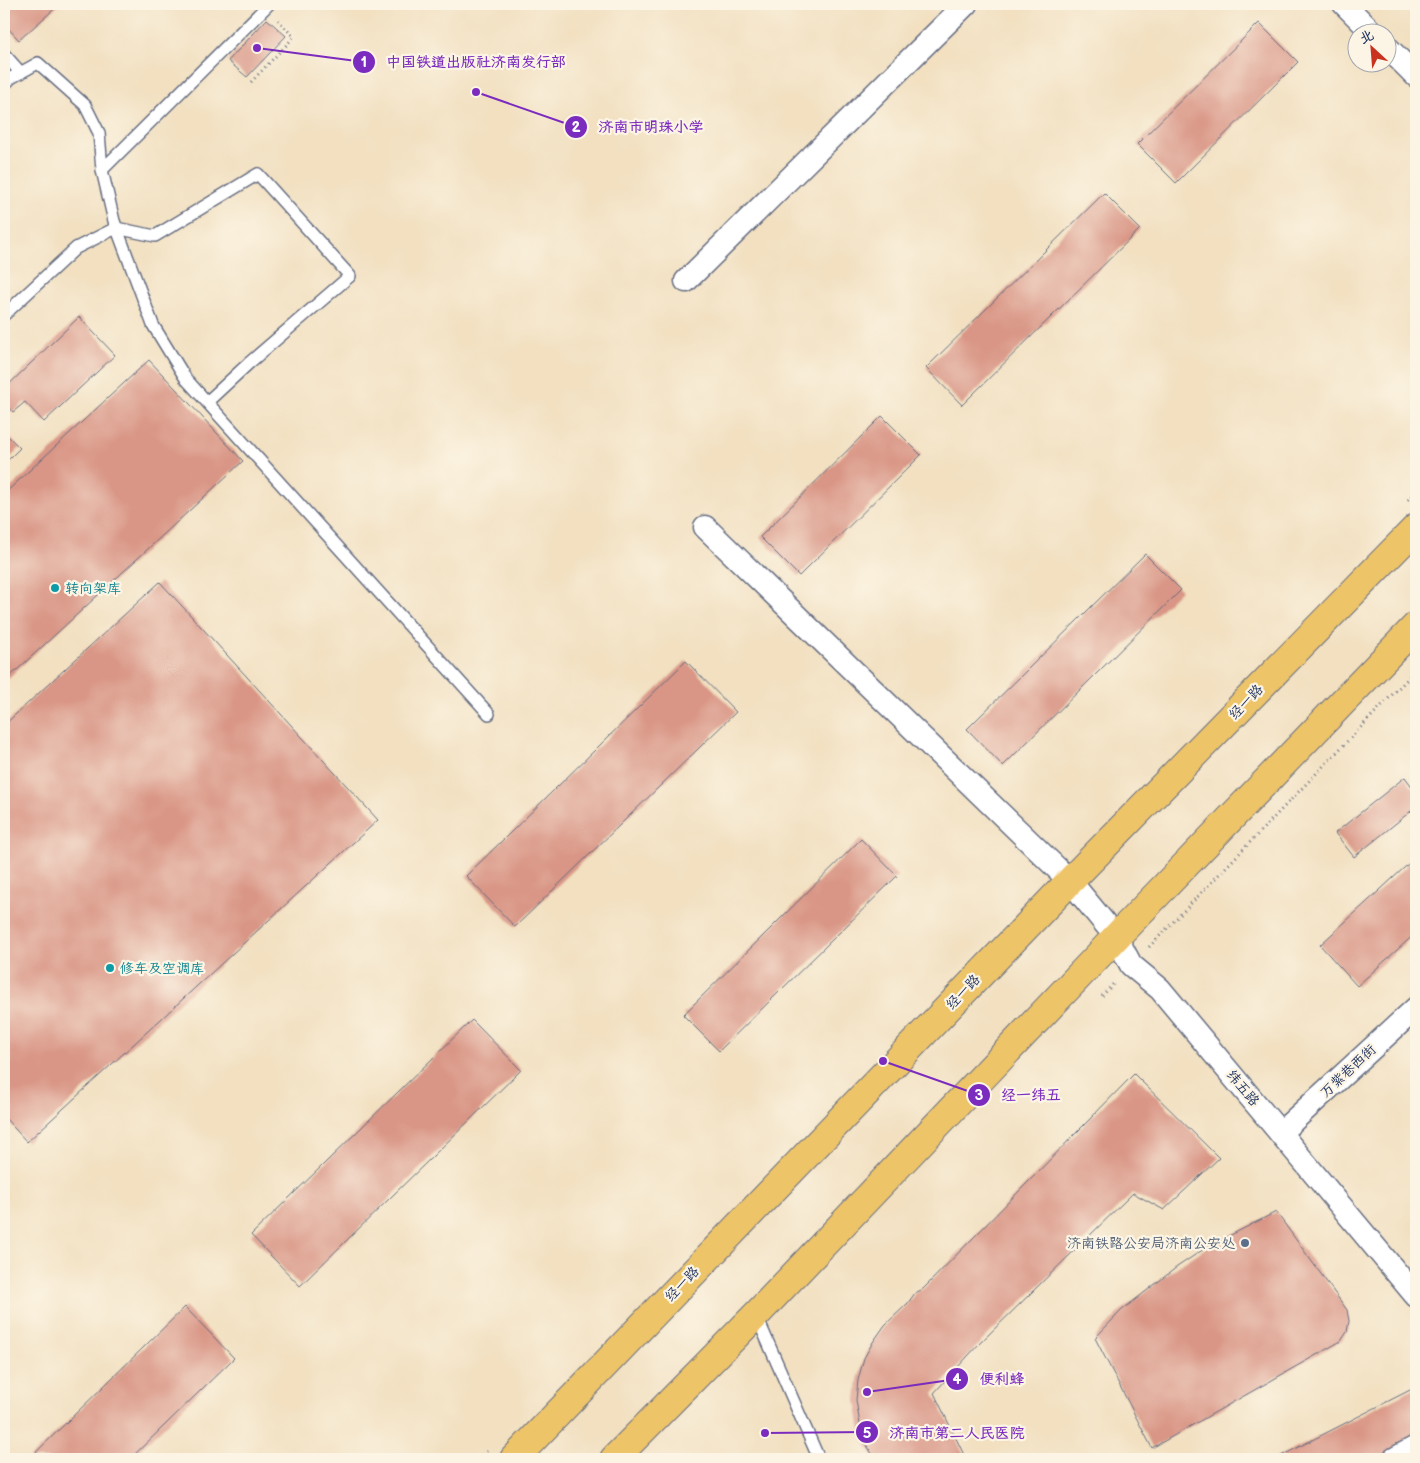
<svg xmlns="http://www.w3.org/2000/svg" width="1420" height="1463" font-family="'Balsamiq Sans','LXGW WenKai TC',sans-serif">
<rect width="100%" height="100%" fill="#fcf5e5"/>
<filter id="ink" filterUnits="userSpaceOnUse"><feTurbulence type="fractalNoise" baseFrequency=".02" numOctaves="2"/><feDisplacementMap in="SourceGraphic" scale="10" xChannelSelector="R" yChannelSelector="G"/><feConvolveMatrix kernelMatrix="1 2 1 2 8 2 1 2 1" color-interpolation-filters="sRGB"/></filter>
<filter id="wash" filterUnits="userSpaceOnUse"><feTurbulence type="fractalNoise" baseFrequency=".0096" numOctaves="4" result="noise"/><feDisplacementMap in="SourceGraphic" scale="20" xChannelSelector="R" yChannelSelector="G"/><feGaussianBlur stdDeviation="1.12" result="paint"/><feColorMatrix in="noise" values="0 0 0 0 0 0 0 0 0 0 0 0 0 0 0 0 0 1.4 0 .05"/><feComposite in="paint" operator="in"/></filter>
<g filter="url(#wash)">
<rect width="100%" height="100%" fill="#f2e0c1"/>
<g id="blocks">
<path fill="#d99585" d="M4,4H60L19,40L4,24Z
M267,19L286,36L247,77L228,61Z
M1259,23L1298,62L1176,183L1137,144Z
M1104,193L1140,229L962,405L926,368Z
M79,317L115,355L44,422L25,402L13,412L4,402V389Z
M149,360L243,461L4,682V494Z
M882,416L921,455L799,576L760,537Z
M4,432L20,448L4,464Z
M1145,554L1181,590L1003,766L967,729Z
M160,582L378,820L27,1142L4,1117V725Z
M686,661L736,712L515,927L466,876Z
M1405,777L1416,792V807L1354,857L1335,833Z
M861,839L897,876L719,1051L683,1015Z
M1416,857V933L1357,986L1320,945Z
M472,1020L521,1070L300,1286L251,1235Z
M1134,1074L1219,1158L1164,1210L1133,1193L979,1344L934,1393L966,1459H875L862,1437L856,1400L858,1380L864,1358L873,1342L885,1325L908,1303L915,1293L923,1289Z
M1276,1212L1347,1310L1349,1321L1347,1332L1341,1341L1152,1448L1095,1338L1122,1310L1177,1267L1207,1247Z
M185,1307L234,1358L130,1459H29Z
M1416,1387V1443L1384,1459H1275Z"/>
</g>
</g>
<g filter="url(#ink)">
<use href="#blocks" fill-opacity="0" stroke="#666d81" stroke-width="1"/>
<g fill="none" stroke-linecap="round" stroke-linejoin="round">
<defs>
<path id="service" d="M4,54L21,73
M4,85L11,78L38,63L85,105L99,133L102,170L114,221L153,325L186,379L489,714
M102,170L269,4
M4,315L76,248L116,228L155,236L258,174L350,276L249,363L207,402
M756,1315L819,1459"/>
<path id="minor" d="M1344,4L1372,32
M1388,48L1416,76
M686,281L966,4
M705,527L1070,881L1116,937L1131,965L1160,989L1416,1296
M1280,1133L1416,1008
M1394,1459L1416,1447"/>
<path id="primary" d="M514,1459L1070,881L1416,528
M614,1459L756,1315L1116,937L1416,626"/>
</defs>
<use href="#service" stroke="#666d81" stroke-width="14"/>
<use href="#minor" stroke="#666d81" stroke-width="25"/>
<use href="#primary" stroke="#666d81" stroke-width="30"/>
<path stroke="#666d81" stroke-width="3" stroke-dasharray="1 4" stroke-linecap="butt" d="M251,82L294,37L278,20
M1408,500L1416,492
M1149,947L1416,670
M1102,996L1115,982
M480,1459L487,1451"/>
<use href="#service" stroke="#fff" stroke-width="11"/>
<use href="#minor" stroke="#fff" stroke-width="22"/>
<use href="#primary" stroke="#eec469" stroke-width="28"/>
</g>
</g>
<g fill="#0f9aa8" stroke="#fcf5e5" stroke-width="2">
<circle cx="55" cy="588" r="5"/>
<circle cx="110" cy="968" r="5"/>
</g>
<circle fill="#5c6f8a" stroke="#fcf5e5" stroke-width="2" cx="1245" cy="1243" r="5"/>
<g text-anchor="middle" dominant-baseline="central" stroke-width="4.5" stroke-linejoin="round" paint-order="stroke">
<g font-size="14" fill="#0d838f" stroke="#fcf5e5" text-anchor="start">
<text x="65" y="588">转向架库</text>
<text x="120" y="968">修车及空调库</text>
</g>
<g font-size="14" fill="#1b2f5e" stroke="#fcf5e5">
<text transform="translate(1246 702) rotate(-46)">经一路</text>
<text transform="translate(963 992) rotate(-46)">经一路</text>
<text transform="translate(1348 1071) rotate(-43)">万紫巷西街</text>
<text transform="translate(1243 1088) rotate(50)">纬五路</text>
<text transform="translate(682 1284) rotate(-46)">经一路</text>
</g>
<g font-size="14" fill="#4e5e75" stroke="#fcf5e5" text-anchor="end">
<text x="1235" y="1243">济南铁路公安局济南公安处</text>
</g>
</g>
<path fill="none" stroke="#7b2cbf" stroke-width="2" d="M257 48L364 62M476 92L576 127M883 1061L979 1095M867 1392L957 1379M765 1433L867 1432"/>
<g fill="#7b2cbf" stroke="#fcf5e5" stroke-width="2">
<circle cx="257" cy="48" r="5"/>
<circle cx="476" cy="92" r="5"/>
<circle cx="883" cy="1061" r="5"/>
<circle cx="867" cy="1392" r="5"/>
<circle cx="765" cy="1433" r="5"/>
<circle cx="364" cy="62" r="12"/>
<circle cx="576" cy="127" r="12"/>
<circle cx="979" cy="1095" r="12"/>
<circle cx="957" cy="1379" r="12"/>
<circle cx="867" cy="1432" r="12"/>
</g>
<g font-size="15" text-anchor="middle" font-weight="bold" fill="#fff">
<text x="364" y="67">1</text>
<text x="576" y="132">2</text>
<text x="979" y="1100">3</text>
<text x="957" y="1384">4</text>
<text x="867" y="1438">5</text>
</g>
<g font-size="15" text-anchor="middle" font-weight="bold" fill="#7b2cbf" stroke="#fcf5e5" stroke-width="4.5" stroke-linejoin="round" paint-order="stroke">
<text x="476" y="67">中国铁道出版社济南发行部</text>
<text x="651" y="132">济南市明珠小学</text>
<text x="1031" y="1100">经一纬五</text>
<text x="1002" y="1384">便利蜂</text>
<text x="957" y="1438">济南市第二人民医院</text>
</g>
<rect width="1420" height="1463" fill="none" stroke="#fcf5e5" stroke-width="20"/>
<g transform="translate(1372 48) rotate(334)"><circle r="24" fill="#fcf5e5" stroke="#a2a6af"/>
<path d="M0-4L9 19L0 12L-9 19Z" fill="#c8321e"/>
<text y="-8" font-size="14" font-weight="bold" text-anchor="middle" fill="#1b2f5e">北</text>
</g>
</svg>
